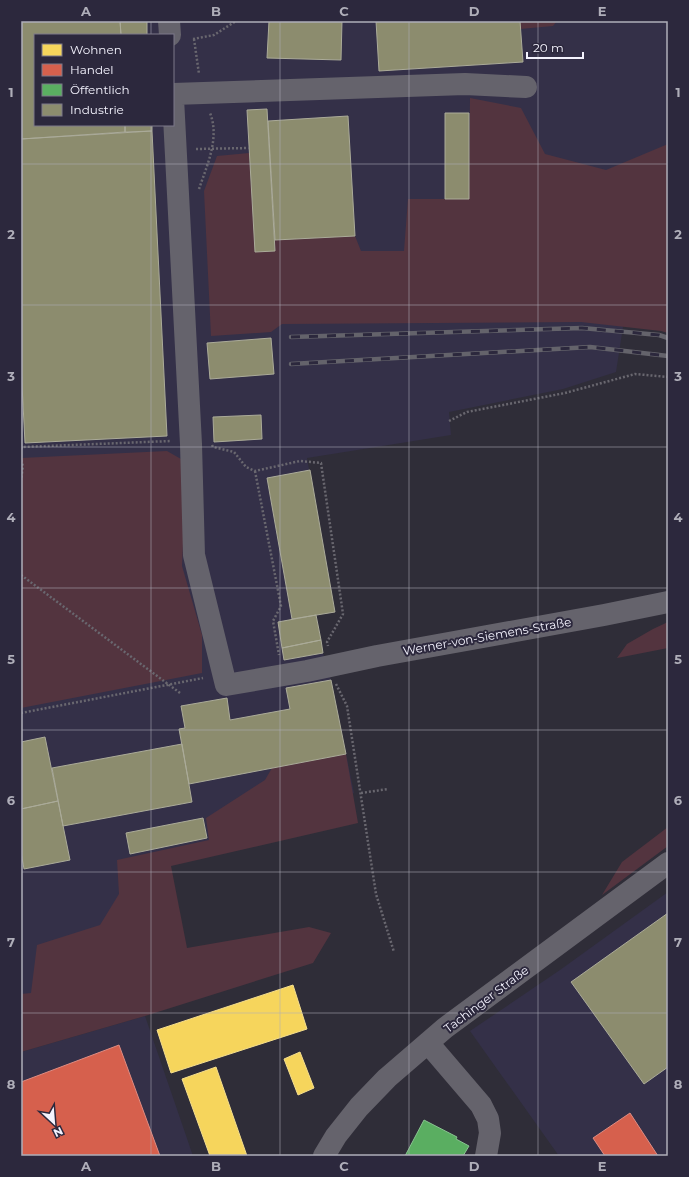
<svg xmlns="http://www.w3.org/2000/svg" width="689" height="1177" font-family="Montserrat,sans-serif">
<rect width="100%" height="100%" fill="#2f2d38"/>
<path fill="#343048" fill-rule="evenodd" d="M21,21H668V182L664,199L623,327L616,372L563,389L449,412L451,435L307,458L335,612L316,615L323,653L331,680L346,754L354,793L164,866L21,1037ZM35,35H173V125H35Z
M668,892V1156H559L470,1031L560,970Z
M145,1016L193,1156H21V1052Z"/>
<path fill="#53343f" d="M520,21H557L553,26L520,29Z
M470,98L521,108L545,154L606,170L668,144V333L661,331L581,322L282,324L271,332L211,336L204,191L217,156L249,153L255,252L275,251V240L355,236L361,251H404L408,199H469Z
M167,451L181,459L184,521L182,566L202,635V673L21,708V458Z
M668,622V648L617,658L627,644L653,629Z
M346,754L358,823L171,866L187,948L309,927L331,933L313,963L145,1016L21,1052V994L31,993L37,945L100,925L119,894L117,860L209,840L206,818L265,780L272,768Z
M668,827V846L602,895L622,862Z"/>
<path fill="#f6d55c" stroke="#f5de8d" d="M293,985L307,1029L171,1073L157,1030Z
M300,1052L314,1088L298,1095L284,1059Z
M216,1067L247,1156H210L182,1079Z"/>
<path fill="#d6604d" stroke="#df8c82" d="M119,1045L160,1156H21V1082Z
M630,1113L658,1156H605L593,1138Z"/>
<path fill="#5aae61" stroke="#88c390" d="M424,1120L457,1137L456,1139L469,1146L463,1156H405Z"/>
<path fill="#8c8c6e" stroke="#abab99" d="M21,21H120L121,35H35V125H125V132L21,139Z
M120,21H147V35H121Z
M269,21H342L341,60L267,58Z
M376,21H520L523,62L379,71Z
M267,109L275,251L255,252L247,110Z
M445,113H469V199H445Z
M348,116L355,236L275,240L268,121Z
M125,125H152V131L125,132Z
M152,131L167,436L25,443L21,365V139Z
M271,338L274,374L210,379L207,343Z
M261,415L262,439L214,442L213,417Z
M310,470L335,612L292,619L267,478Z
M316,615L321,640L282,648L278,622Z
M321,640L323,653L284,660L282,648Z
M331,680L346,754L189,784L179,729L185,728L181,706L227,698L230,720L290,709L286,688Z
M45,737L58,801L21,809V742Z
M182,744L192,802L63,826L52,768Z
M58,801L70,860L24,869L21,852V809Z
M203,818L207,838L130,854L126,833Z
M668,913V1067L644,1084L571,982Z"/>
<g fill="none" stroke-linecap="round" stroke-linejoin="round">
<path stroke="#69676f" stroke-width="2.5" stroke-dasharray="2 2" stroke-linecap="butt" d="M193,39L214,35L236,21
M194,39L199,74
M196,149L249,148
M199,189C207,165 220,138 210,113
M449,421L467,412L565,393L635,374L668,377
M212,445L213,447L234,452L246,467L255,471L300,461L321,463L343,614L327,642L328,646
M21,449L22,447L171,441
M21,460L23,466L21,480
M255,471L281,606L273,621L279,655
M21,575L180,693
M336,684L347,706L376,894L394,952
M21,713L203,678
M361,793L388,789"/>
<path stroke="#65636c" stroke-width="22" d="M169,21L170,35
M173,94L465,84L526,87
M173,98L191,444L194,555L226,685L307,671L377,656L604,615L668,602
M428,1043L481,1105L488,1119L490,1133L486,1156
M324,1156L336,1136L359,1107L387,1078L445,1028L668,863"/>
<defs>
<path id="rail" d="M291,337L582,328L659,335L668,338
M291,364L590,347L668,356"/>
</defs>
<use href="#rail" stroke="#64636b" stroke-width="4.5"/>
<use href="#rail" stroke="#2c283d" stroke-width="3" stroke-dasharray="9" stroke-linecap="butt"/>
</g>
<path fill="none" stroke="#afaeb9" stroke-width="1" stroke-opacity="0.55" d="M151,21V35M280,21V1156M409,21V1156M538,21V1156M151,125V1156M21,164H668M21,305H668M21,447H668M21,588H668M21,730H668M21,872H668M21,1013H668"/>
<g text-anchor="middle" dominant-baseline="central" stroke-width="4" stroke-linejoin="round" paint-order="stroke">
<g font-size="12" fill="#f4f3fe" stroke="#2c283d">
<text transform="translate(487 636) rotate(-10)">Werner-von-Siemens-Straße</text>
<text transform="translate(486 999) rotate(-37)">Tachinger Straße</text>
</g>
</g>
<rect width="689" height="1177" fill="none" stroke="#2c283d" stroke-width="44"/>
<rect x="34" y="34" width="140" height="92" fill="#2c283d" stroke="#7c798a"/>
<rect x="42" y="44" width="20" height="12" fill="#f6d55c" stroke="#7c798a"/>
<text x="70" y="54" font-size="12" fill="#f4f3fe">Wohnen</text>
<rect x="42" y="64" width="20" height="12" fill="#d6604d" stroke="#7c798a"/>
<text x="70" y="74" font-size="12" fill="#f4f3fe">Handel</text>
<rect x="42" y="84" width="20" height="12" fill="#5aae61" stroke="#7c798a"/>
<text x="70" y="94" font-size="12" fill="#f4f3fe">Öffentlich</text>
<rect x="42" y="104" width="20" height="12" fill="#8c8c6e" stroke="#7c798a"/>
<text x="70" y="114" font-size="12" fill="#f4f3fe">Industrie</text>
<g transform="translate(54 1123) rotate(154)" stroke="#2c283d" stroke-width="3" paint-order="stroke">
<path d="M0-3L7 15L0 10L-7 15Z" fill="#f4f3fe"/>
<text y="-6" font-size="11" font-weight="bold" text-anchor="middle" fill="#f4f3fe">N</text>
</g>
<path d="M527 52v6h56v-6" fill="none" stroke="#f4f3fe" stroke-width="2"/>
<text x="533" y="52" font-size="12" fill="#f4f3fe" stroke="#2c283d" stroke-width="3" paint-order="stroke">20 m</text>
<rect x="22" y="22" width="645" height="1133" fill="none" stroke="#afaeb9" stroke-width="1.5"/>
<g font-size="13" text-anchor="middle" font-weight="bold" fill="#afaeb9">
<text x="86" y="16">A</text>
<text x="216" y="16">B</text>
<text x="344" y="16">C</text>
<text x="474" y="16">D</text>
<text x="602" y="16">E</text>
<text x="11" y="97">1</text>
<text x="678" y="97">1</text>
<text x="11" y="239">2</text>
<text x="678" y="239">2</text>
<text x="11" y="381">3</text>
<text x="678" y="381">3</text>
<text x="11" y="522">4</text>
<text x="678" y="522">4</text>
<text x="11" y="664">5</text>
<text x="678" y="664">5</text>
<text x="11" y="805">6</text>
<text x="678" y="805">6</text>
<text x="11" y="947">7</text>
<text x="678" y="947">7</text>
<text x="11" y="1089">8</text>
<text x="678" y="1089">8</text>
<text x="86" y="1171">A</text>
<text x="216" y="1171">B</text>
<text x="344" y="1171">C</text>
<text x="474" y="1171">D</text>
<text x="602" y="1171">E</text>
</g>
</svg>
